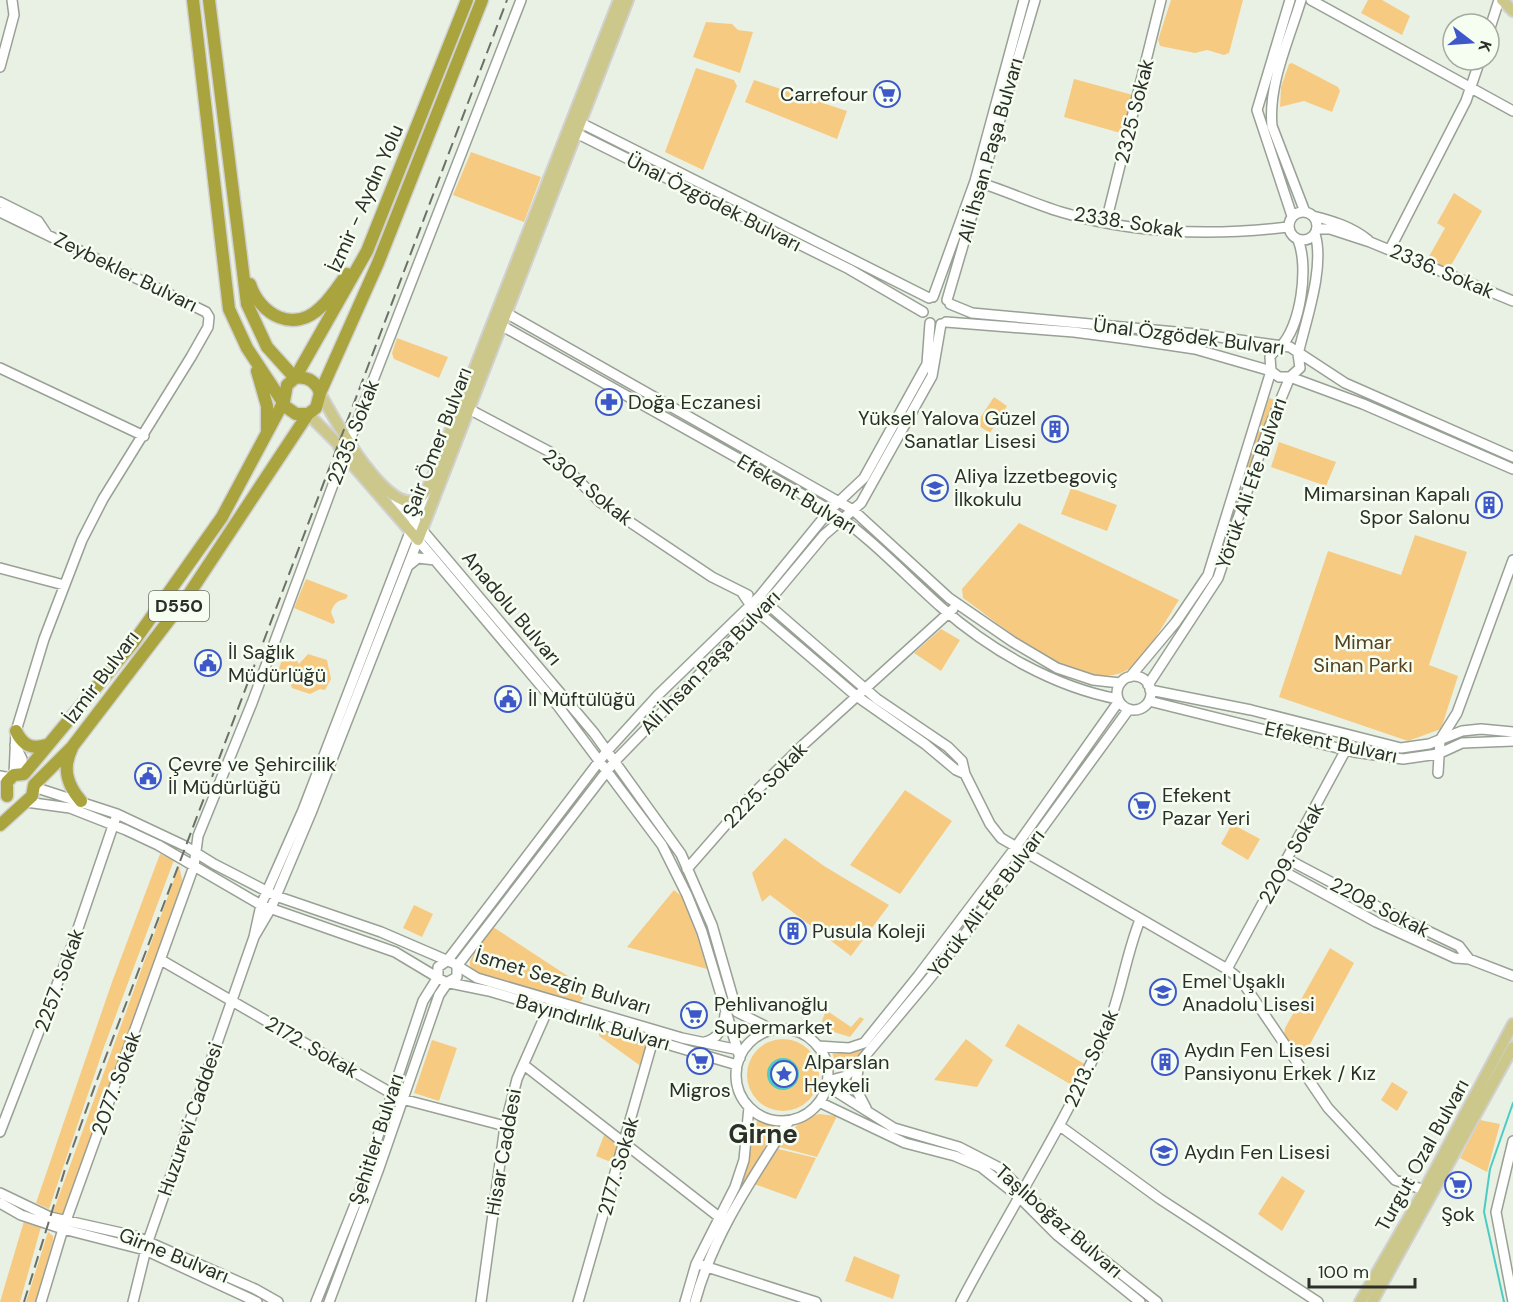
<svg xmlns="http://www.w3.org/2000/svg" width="1513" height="1302" font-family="'DM Sans',sans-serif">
<rect width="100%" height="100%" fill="#e9f1e4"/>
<path fill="#f7ca82" d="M1171,0H1243L1229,53L1224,55L1207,50L1195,53L1160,46L1158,40Z
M1368,0H1382L1410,16L1402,35L1361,13Z
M706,22L732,24L738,30L753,32L740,73L693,57Z
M1292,63L1338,87L1340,91L1332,112L1304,101L1280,107L1281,87L1289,64Z
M696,68L734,80L737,86L703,170L665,152Z
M1074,79L1133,95L1124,134L1064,117Z
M754,80L847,111L837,139L745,102Z
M471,152L541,177L524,222L453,195Z
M1454,193L1482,211L1449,269L1427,260L1445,228L1437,223Z
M397,338L448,357L439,378L394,359L392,353Z
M994,397L1007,406L990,433L976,424Z
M1269,398L1275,400L1236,512L1233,511Z
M1279,442L1336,462L1326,486L1271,467Z
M1071,488L1117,505L1107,531L1061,514Z
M1019,523L1179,600C1167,618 1150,650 1135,664C1092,706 999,623 963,598L962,589Z
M1415,535L1467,552L1429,665L1458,676L1441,729L1408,741L1279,697L1328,551L1401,575Z
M306,579L348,595L346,599C337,601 334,603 331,612L335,622L333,624L294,608Z
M941,629L960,640L941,671L914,653Z
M287,646L299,664L308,654L327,660L331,679L325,690L320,689L310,694L292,688L285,672L277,674Z
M905,790L952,821L900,894L850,865Z
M1232,824L1260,839L1248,860L1221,844Z
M785,838L824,866L889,905L851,956L770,895L762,902L752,873Z
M160,854L174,860L104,1047L49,1209L36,1203L112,982Z
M179,866L183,883L62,1216L52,1215Z
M674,890L686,900L707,969L627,947Z
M414,905L433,914L422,937L403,928Z
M490,925L583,986C588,993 583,1000 577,1004L479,977L470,966V961Z
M1330,948L1354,963L1303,1057H1298L1284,1034L1285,1028Z
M826,1010L851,1027L860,1017L864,1019L850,1037L805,1023L809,1021L821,1024Z
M1018,1024L1088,1066L1075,1087L1005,1046Z
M599,1028L646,1042L649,1045L642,1067L599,1036Z
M966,1039L993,1060L977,1087L934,1080Z
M747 1075a36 36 0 1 1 72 0a36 36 0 1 1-72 0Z
M432,1040L457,1048L439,1101L414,1093Z
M867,1046L869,1047L842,1075L839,1073L832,1052L852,1053Z
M1392,1082L1408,1092L1397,1111L1381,1100Z
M819,1114L837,1116L817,1157L779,1147C790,1131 799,1120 819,1114Z
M757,1120L775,1125L776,1129L739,1190L748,1162Z
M1480,1120L1500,1124L1487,1172L1460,1158Z
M604,1135L619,1146L613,1163L596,1156Z
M778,1149L816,1158L796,1199L754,1184Z
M1282,1176L1305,1191L1282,1231L1258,1214Z
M24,1221L39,1222L41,1227L20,1302H0Z
M48,1232L53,1236V1241L36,1302H26Z
M854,1256L900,1275L893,1299L845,1281Z"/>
<path fill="#4cccc2" d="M767 1074a16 16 0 1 1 32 0a16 16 0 1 1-32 0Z"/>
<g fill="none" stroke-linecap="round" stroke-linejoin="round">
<path stroke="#4cccc2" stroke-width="2" d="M1504,1302L1484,1212L1490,1169L1513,1103"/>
<defs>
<path id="secondary" d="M1290,0L1257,110L1292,216
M1301,0C1289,40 1268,84 1272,126L1305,212
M1311,0L1513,111
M1489,31L1499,0
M0,67L14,15L12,0
M575,120L929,298
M572,131L849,269L923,312
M975,181C1004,190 1032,203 1061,212C1134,234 1213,236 1288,227
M0,202L38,221L46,233
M1289 226a14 14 0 1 1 28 0a14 14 0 1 1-28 0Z
M0,212L206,312L209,317L208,327L191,357L103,499L82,540L44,639L16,731L14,775
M1313,216C1333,221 1352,227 1368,240
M1106,222L1161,0
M1317,229H1330L1370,242L1513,301
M1390,249L1466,101L1480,60
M933,297L975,181L1024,0
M947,300L1035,0
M950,304L972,313L1197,334L1290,347L1345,383L1513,457
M501,310L853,510L949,598L1013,642L1057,668L1093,680L1120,683
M946,322L1074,332L1128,339L1195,349L1271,371L1279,377H1290L1363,404L1513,469
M497,323L830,510C871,538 904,574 941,607C990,650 1054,687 1118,699
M0,368L144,436
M465,407L550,452L600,502L712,577L748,595
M396,499L594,733L681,854L712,925L737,1012L773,1030
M408,566L418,558L435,560
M0,568L64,585
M743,594L751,606L855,695L925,744L956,770L965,774L990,824L1001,838L1227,969L1241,980L1328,1108L1395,1180L1430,1192
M764,601L877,699L948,747L962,761L965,774
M1117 693a17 17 0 1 1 34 0a17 17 0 1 1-34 0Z
M1130,677L1176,622L1208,575L1271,371L1270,357C1273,351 1276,351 1280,347C1301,327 1309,266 1298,240
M1148,685L1218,578L1266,435L1290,377L1300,368L1298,354C1306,320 1325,267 1315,234
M1150,690L1251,710L1401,748L1429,744L1462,731L1481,729L1513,732
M1149,701L1354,752L1403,759L1438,754L1462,743L1513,741
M15,745L22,759V774
M1438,773L1440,740L1457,713L1513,560
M0,776L10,778
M34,787L117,814L185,846L214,864L276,896L381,932L453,963L477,978L682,1038L739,1050
M26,802L70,808L126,830L158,845L261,905L395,952L445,982L489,991L737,1065
M1287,859L1382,909L1459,946L1469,959
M687,869L750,797L803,745L953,609
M1281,870L1376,922L1455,958L1469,959L1513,976
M254,937L271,908L311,813L418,540L558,706L662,845L687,895L702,932L740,1058
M161,960L391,1093L402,1099L505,1126
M1227,969L1349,744
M438,977V967L447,961L607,751L658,695L759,597L830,510L864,478L927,364L930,323
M736 1075a46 46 0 1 1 92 0a46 46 0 1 1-92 0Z
M705,1042C718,1039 724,1027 725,1014
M818,1046L849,1048L864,1043L918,976L1015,848L1119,701
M524,1065L719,1217
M859,1065L855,1087L866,1108
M828,1081L846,1076L860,1062L926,983L960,941L1129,709
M827,1086L894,1128L959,1147L998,1167L1061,1226L1157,1302
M819,1102L905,1143L955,1156L981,1167L1019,1197L1057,1235L1140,1302
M1060,1126L1160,1199L1318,1302
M0,1132L73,943L115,820
M1513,1141L1496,1212L1513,1302
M0,1193L50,1217L135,1236L255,1289L278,1302
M0,1203L21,1215L63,1229L145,1250L257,1302
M701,1265L816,1302
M41,1302L63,1229L194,866L198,836L252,703L344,455L521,0
M133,1302L148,1241L254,937L261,905L303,810L425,493
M316,1302L356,1202L423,1001L438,977
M329,1302L378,1171L439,995L448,982L457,977V966L614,762L759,613L824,535L861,503L932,376L941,324
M481,1302L505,1126L517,1079L548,1009
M578,1302L655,1033
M685,1302L696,1264L735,1187L744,1160L749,1107
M695,1302C713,1235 752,1179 789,1121
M961,1302C1008,1212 1064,1126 1105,1033C1121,997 1125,957 1140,920"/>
<path id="primary" d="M1502,0L1513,11
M320,393C332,415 390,522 420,498C430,490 440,457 445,444L619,0
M308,414L337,443L344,455L418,540L628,0
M1360,1302L1418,1202L1513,1024
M1372,1302L1513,1047"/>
<path id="highway" d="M193,0L229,309L247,348L286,407L296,414H308
M209,0L247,304L267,347L295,378
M250,284C260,315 294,334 321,307C331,298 339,285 347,274
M257,371L267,406V430
M295,378C307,376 316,381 320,393
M16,731C22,744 31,750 46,745
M72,748C62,768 67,785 81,801
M7,796V782L14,775L24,774L133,643L222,517L284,401L287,385L295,378L367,251L467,0
M0,825L32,796L34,785L72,747L189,594L308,414L316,408L320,393L378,263L482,0"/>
</defs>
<use href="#secondary" stroke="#99a095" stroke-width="12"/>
<use href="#primary" stroke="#d0d1d0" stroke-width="14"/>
<use href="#highway" stroke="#d0d1d0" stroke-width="15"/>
<use href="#secondary" stroke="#fff" stroke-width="9"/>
<use href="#primary" stroke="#ccc88b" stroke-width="10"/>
<use href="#highway" stroke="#aaa43e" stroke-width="12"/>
<path stroke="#6b7068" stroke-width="2" stroke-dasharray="12 6" stroke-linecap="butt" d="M24,1302L66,1166L97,1080L507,0"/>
</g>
<defs>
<symbol id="supermarket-ring" viewBox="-11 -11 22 22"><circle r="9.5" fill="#f6fef1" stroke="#3e58ca" stroke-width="1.5"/><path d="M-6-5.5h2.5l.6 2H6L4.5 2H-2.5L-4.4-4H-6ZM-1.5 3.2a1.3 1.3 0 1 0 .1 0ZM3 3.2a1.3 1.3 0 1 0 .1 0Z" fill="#3e58ca"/></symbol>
<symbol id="pharmacy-ring" viewBox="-11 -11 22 22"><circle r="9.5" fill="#f6fef1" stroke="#3e58ca" stroke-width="1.5"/><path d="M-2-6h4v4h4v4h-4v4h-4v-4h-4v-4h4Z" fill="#3e58ca"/></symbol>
<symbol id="building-ring" viewBox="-11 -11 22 22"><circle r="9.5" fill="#f6fef1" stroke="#3e58ca" stroke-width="1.5"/><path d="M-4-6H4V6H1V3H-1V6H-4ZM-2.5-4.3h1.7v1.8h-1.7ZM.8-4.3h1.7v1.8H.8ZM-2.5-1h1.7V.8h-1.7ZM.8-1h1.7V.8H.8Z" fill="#3e58ca"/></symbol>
<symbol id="school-ring" viewBox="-11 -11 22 22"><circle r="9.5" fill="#f6fef1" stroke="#3e58ca" stroke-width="1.5"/><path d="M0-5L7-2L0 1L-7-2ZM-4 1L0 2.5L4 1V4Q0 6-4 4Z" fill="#3e58ca"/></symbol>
<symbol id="civic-ring" viewBox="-11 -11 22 22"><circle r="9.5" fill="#f6fef1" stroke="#3e58ca" stroke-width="1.5"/><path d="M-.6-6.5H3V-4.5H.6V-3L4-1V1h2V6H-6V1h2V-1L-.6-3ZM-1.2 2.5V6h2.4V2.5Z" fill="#3e58ca"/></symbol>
<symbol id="sight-ring" viewBox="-11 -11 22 22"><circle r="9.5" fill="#f6fef1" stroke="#3e58ca" stroke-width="1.5"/><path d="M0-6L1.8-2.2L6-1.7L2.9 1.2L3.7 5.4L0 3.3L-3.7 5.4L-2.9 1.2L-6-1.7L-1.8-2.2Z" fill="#3e58ca"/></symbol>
</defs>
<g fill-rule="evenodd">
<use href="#supermarket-ring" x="872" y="79" width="30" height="30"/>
<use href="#pharmacy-ring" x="594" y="387" width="30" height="30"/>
<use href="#building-ring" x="1040" y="414" width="30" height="30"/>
<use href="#school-ring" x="920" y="473" width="30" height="30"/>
<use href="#building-ring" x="1474" y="490" width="30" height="30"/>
<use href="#civic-ring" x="193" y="648" width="30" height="30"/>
<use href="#civic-ring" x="493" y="684" width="30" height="30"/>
<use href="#civic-ring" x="133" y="761" width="30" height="30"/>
<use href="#supermarket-ring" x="1127" y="791" width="30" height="30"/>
<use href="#building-ring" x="778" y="916" width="30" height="30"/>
<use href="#school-ring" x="1148" y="977" width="30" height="30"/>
<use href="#supermarket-ring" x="679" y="1000" width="30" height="30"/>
<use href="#supermarket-ring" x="685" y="1046" width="30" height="30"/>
<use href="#building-ring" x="1150" y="1047" width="30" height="30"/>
<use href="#sight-ring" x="769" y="1059" width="30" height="30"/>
<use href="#school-ring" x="1149" y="1137" width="30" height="30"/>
<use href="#supermarket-ring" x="1443" y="1170" width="30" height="30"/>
</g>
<g text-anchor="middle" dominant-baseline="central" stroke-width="5" stroke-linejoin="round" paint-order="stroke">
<rect fill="#f6fef1" stroke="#686c65" stroke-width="1.5" x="149" y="591" width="60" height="30" rx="4.5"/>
<g font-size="18" font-weight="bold" fill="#2b2e29">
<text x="179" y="606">D550</text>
</g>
<g font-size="20" fill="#2b2e29" stroke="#f6fef1" text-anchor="start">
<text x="868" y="94" text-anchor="end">Carrefour</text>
<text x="628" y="402">Doğa Eczanesi</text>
<text x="1036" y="418" text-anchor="end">Yüksel Yalova Güzel<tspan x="1036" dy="23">Sanatlar Lisesi</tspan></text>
<text x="954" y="476">Aliya İzzetbegoviç<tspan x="954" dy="23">İlkokulu</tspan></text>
<text x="1470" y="494" text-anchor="end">Mimarsinan Kapalı<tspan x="1470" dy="23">Spor Salonu</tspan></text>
<text x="228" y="652">İl Sağlık<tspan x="228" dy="23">Müdürlüğü</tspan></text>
<text x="528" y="699">İl Müftülüğü</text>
<text x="168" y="764">Çevre ve Şehircilik<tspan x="168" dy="23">İl Müdürlüğü</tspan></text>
<text x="1162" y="795">Efekent<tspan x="1162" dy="23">Pazar Yeri</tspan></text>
<text x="812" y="931">Pusula Koleji</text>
<text x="1182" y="981">Emel Uşaklı<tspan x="1182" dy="23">Anadolu Lisesi</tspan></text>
<text x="714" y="1004">Pehlivanoğlu<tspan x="714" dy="23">Supermarket</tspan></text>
<text x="1184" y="1050">Aydın Fen Lisesi<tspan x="1184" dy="23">Pansiyonu Erkek / Kız</tspan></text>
<text x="804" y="1062">Alparslan<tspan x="804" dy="23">Heykeli</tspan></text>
<text x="700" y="1090" text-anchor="middle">Migros</text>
<text x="1184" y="1152">Aydın Fen Lisesi</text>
<text x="1458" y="1214" text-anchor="middle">Şok</text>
</g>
<g font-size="20" fill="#2b2e29" stroke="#f6fef1">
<text transform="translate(1134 111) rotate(-76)">2325 Sokak</text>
<text transform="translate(990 150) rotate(-74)">Ali İhsan Paşa Bulvarı</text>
<text transform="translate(365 198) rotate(-66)">İzmir - Aydın Yolu</text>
<text transform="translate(714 202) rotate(27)">Ünal Özgödek Bulvarı</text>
<text transform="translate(1129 222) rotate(9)">2338. Sokak</text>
<text transform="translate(1442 271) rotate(23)">2336. Sokak</text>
<text transform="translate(126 272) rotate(26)">Zeybekler Bulvarı</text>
<text transform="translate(1189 336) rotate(7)">Ünal Özgödek Bulvarı</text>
<text transform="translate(353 432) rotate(-69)">2235. Sokak</text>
<text transform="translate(437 442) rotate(-69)">Şair Ömer Bulvarı</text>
<text transform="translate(1251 483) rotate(-71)">Yörük Ali Efe Bulvarı</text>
<text transform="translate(588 487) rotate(39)">2304 Sokak</text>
<text transform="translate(797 494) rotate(31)">Efekent Bulvarı</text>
<text transform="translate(512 608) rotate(50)">Anadolu Bulvarı</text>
<text transform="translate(710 662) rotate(-46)">Ali İhsan Paşa Bulvarı</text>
<text transform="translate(101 677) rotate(-53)">İzmir Bulvarı</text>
<text transform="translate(1331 742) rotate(12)">Efekent Bulvarı</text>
<text transform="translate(765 785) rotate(-46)">2225. Sokak</text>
<text transform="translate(1291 853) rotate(-61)">2209. Sokak</text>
<text transform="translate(986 903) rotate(-53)">Yörük Ali Efe Bulvarı</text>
<text transform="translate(1380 907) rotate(27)">2208 Sokak</text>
<text transform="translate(59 980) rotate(-70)">2257. Sokak</text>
<text transform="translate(563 981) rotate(17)">İsmet Sezgin Bulvarı</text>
<text transform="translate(593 1022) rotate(16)">Bayındırlık Bulvarı</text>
<text transform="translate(312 1047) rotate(30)">2172. Sokak</text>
<text transform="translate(1091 1058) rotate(-66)">2213. Sokak</text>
<text transform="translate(116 1083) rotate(-70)">2077. Sokak</text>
<text transform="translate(190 1119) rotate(-71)">Huzurevi Caddesi</text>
<text transform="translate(376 1139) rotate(-72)">Şehitler Bulvarı</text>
<text transform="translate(503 1152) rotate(-80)">Hisar Caddesi</text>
<text transform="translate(1422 1155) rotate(-61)">Turgut Ozal Bulvarı</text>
<text transform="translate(618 1166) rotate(-74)">2177. Sokak</text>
<text transform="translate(1059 1221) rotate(41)">Taşlıboğaz Bulvarı</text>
<text transform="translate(174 1255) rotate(22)">Girne Bulvarı</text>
</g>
<g font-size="20" fill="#55411f" stroke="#f6fef1">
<text x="1363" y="642">Mimar<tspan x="1363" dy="23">Sinan Parkı</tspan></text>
</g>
<g font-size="26" font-weight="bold" fill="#2b2e29" stroke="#f6fef1">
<text x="763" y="1134">Girne</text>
</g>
</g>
<g transform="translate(1471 42) rotate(107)"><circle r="28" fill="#f6fef1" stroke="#a5aba1" stroke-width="1.5"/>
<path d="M0-4.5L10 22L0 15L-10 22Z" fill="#3e58ca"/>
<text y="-9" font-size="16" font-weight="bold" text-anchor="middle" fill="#2b2e29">K</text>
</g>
<path d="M1309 1278v9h106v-9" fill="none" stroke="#2b2e29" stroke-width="3"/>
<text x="1318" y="1278" font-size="18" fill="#2b2e29" stroke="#f6fef1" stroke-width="4.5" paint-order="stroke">100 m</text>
</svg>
